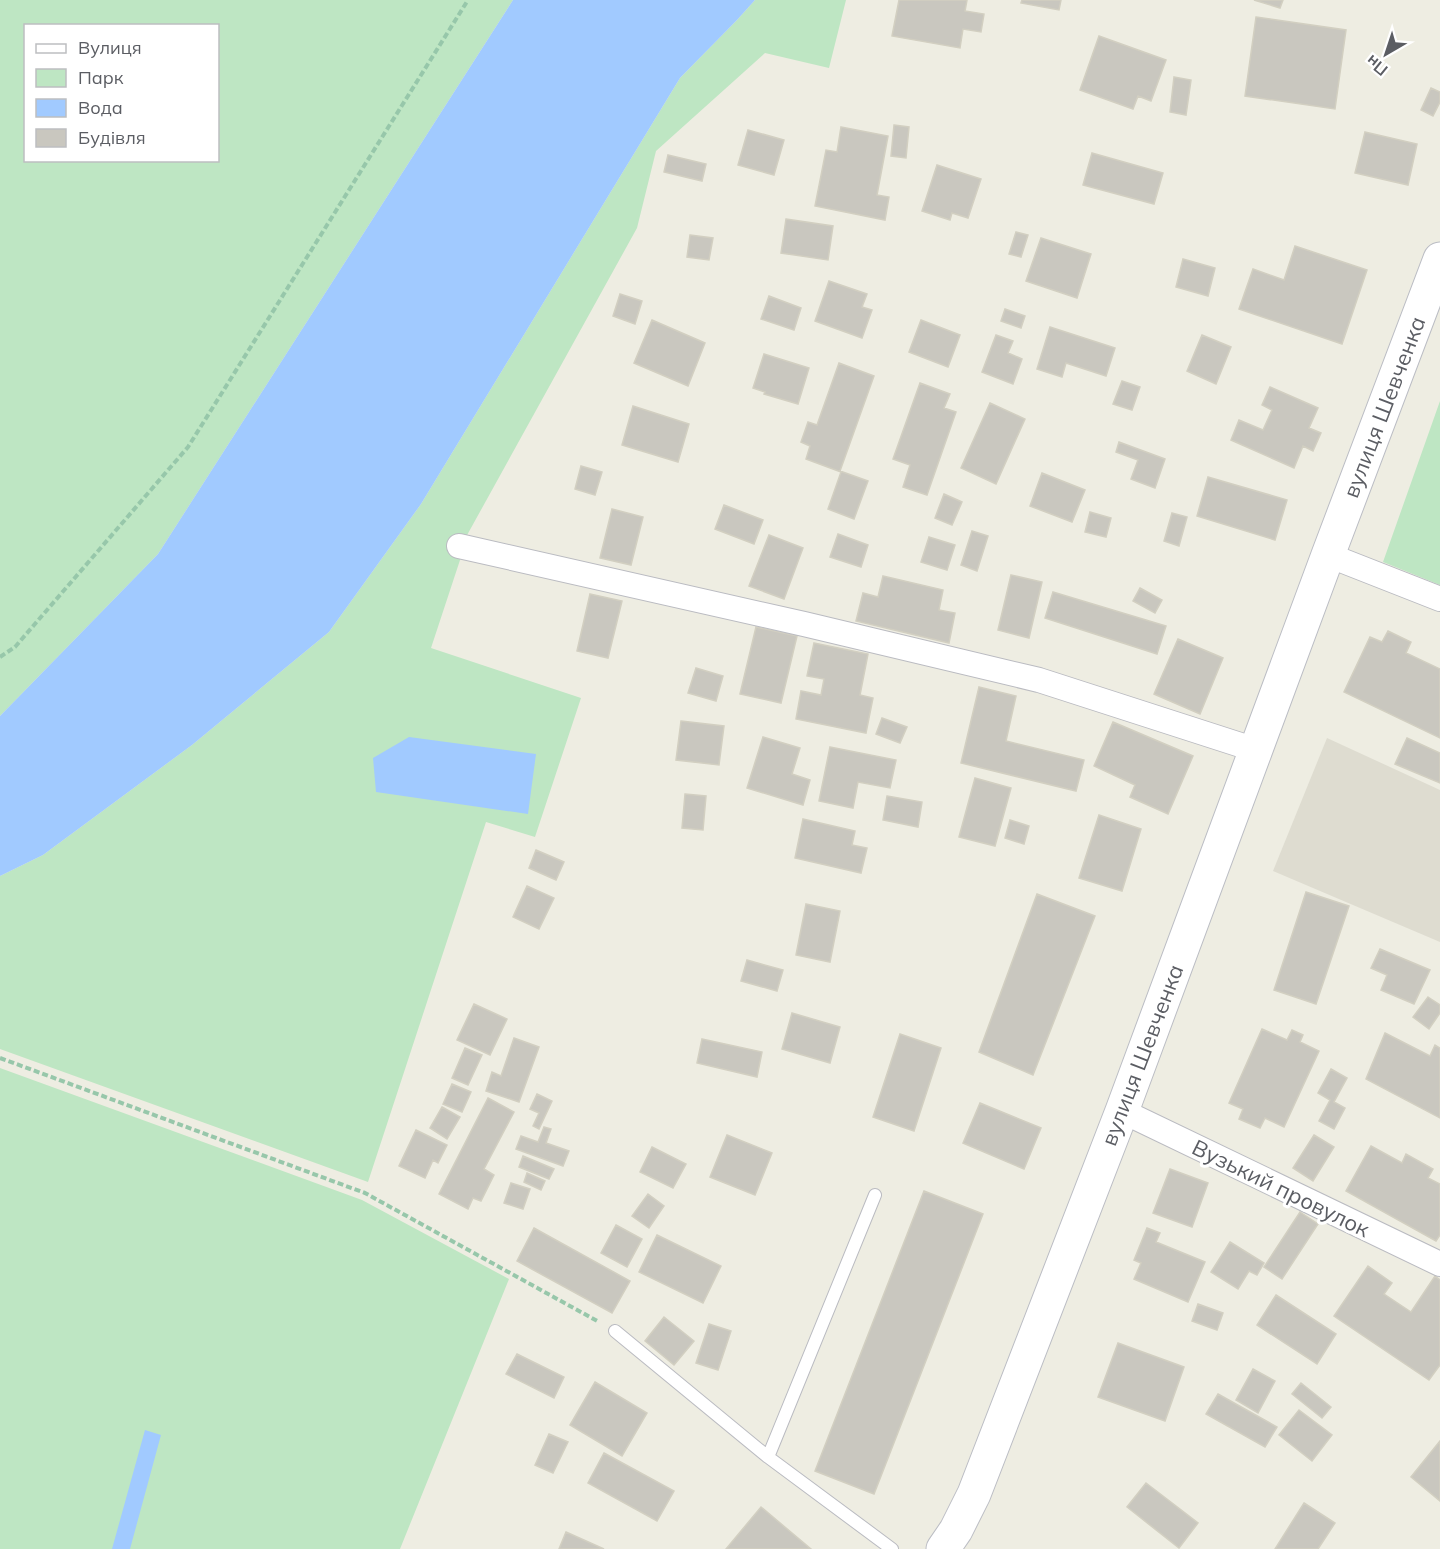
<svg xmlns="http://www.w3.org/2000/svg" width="1440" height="1549" font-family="Mulish,sans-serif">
<rect width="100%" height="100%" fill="#eeede2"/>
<path fill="#dedcd0" d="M1327,738L1440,790V942L1273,871Z"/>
<path fill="#bee6c3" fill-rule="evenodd" d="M0,0H513L158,554L0,716ZM26,26H218V160H26Z
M755,0H846L829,68L765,53L656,151L637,228L466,537L461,557L431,648L581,698L535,837L486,822L368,1182L0,1049V876L43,855L192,745L329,632L421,504L680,78L737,20Z
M1440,401V585L1383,562Z
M0,1068L362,1200L509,1279L400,1549H0Z"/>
<path fill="#a1caff" d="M513,0H755L737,20L680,78L421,504L329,632L192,745L43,855L0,876V716L158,554Z
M409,737L536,754L528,814L376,792L373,758Z
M145,1430L161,1435L130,1549H112Z"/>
<path fill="#c9c7bf" stroke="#d2cfc1" stroke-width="1.5" d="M899,0H967L965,11L984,14L981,32L963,29L960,48L892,36Z
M1022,0H1061L1059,10L1021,3Z
M1254,0H1283L1280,8Z
M1256,17L1346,30L1335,109L1245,96Z
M1099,36L1166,60L1151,101L1138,96L1133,109L1080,90Z
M1174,77L1191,80L1186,115L1170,112Z
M1431,88L1440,92V102L1433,116L1421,110Z
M894,125L909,127L906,158L891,156Z
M841,127L888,136L877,195L889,197L885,220L815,206L826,150L837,152Z
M748,130L784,140L774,175L738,165Z
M1365,132L1417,144L1408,185L1355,173Z
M1092,153L1163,173L1154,204L1083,185Z
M668,155L706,164L702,181L664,172Z
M937,165L981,179L968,218L952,213L950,220L922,211Z
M786,219L833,226L828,260L781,253Z
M1016,232L1028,235L1021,257L1009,254Z
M690,235L713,238L709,260L687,257Z
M1041,238L1091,254L1077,298L1026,281Z
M1295,246L1367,270L1342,344L1239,309L1253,269L1284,280Z
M1183,259L1215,268L1208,296L1176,287Z
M829,281L867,294L862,307L872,310L862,338L815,321Z
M620,294L642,301L635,324L613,316Z
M769,296L801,308L794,330L761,319Z
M1005,309L1025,316L1021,328L1001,321Z
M652,320L705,343L688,386L634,363Z
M921,320L960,335L948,367L909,352Z
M1050,327L1115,348L1106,376L1066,363L1062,377L1037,369Z
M996,335L1013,341L1008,353L1022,359L1013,384L982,372Z
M1202,335L1231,347L1216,384L1187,371Z
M764,354L809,368L798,404L764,394L765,392L753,388Z
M839,363L874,376L840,471L868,481L854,519L828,509L841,472L806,459L810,446L801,442L808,422L817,425Z
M1122,381L1140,387L1132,410L1113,404Z
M920,383L950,394L944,408L956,412L927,495L903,487L910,465L893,459Z
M1270,387L1318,408L1309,428L1321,433L1313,451L1303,446L1294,468L1231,440L1239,420L1263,430L1272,410L1262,405Z
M990,403L1025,419L996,484L961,468Z
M633,406L689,424L678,462L622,445Z
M1119,442L1165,459L1155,488L1131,479L1138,460L1116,452Z
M581,466L602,472L595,495L575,489Z
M1042,473L1085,490L1072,522L1030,506Z
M1208,477L1287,500L1275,540L1197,516Z
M944,494L962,502L952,525L935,518Z
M724,505L763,520L754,544L715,529Z
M612,509L643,517L631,565L600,558Z
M1090,512L1111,518L1106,537L1085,532Z
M1172,513L1187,517L1179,546L1164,541Z
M972,531L988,536L977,571L961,565Z
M838,534L868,545L861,567L830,557Z
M769,535L803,548L784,599L749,586Z
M929,537L955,545L947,570L921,562Z
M1011,575L1042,582L1029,638L998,630Z
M883,576L943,590L939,610L955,613L949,643L856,621L863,593L878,597Z
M1140,588L1162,600L1155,613L1133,601Z
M1053,592L1166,626L1157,654L1045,618Z
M590,594L622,601L608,658L577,651Z
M756,627L797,636L781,703L740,694Z
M1388,631L1411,642L1406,653L1440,669V668V738L1344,692L1370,637L1382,642Z
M1178,639L1223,658L1200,714L1154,694Z
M814,643L868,654L860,695L873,698L866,733L796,719L801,691L821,695L824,679L807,676Z
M696,668L723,676L716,701L688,693Z
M979,687L1016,696L1006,741L1084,760L1076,791L961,763Z
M882,718L907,727L900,743L876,734Z
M681,721L724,726L719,765L676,760Z
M1113,722L1193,756L1168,814L1130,797L1135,785L1094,766Z
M763,737L800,748L792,774L810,780L803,805L747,788Z
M1407,738L1440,753V783L1395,764Z
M830,747L896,760L890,788L858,782L853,808L819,801Z
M975,778L1011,788L995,846L959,837Z
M685,794L706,796L703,830L682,828Z
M887,796L922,802L918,827L883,820Z
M1099,815L1141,829L1122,891L1079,878Z
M803,819L855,831L852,845L867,848L861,873L795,858Z
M1010,820L1029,826L1024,844L1005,838Z
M536,850L564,862L556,880L529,868Z
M527,886L554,898L539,929L513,917Z
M1306,892L1349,906L1316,1004L1274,990Z
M1037,894L1095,916L1033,1075L979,1052Z
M806,904L840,911L830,962L796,955Z
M1380,949L1430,970L1414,1004L1381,990L1387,975L1371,968Z
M747,960L783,970L777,991L741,981Z
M1428,997L1440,1005V1013L1429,1029L1413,1017Z
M474,1004L507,1019L490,1055L457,1040Z
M792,1013L840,1027L830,1063L782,1049Z
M1262,1029L1287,1040L1292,1030L1303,1035L1300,1042L1319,1051L1284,1127L1265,1118L1260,1128L1239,1119L1243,1109L1229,1103Z
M1385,1033L1430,1056L1435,1045L1440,1048V1118L1366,1079Z
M900,1034L941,1048L914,1131L873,1117Z
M514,1038L539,1047L519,1102L486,1091L492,1072L501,1076Z
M702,1039L762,1052L757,1077L697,1063Z
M465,1048L482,1055L468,1085L452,1078Z
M1331,1069L1347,1078L1334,1102L1345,1108L1334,1129L1319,1121L1330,1100L1318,1093Z
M452,1084L471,1092L462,1112L443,1104Z
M537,1094L552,1101L539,1129L533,1126L539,1113L530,1109Z
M488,1098L514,1112L484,1169L494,1175L481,1201L473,1198L468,1209L439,1194Z
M980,1103L1041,1128L1024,1169L963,1143Z
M442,1107L460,1117L447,1139L430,1128Z
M544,1127L551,1129L546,1143L569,1151L563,1166L516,1149L521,1136L538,1142Z
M416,1130L447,1145L438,1163L433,1160L425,1178L399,1166Z
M727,1135L772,1153L755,1195L710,1177Z
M1314,1135L1334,1147L1313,1181L1293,1168Z
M1371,1146L1402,1163L1406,1154L1433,1169L1428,1178L1440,1184V1235L1436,1241L1346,1191Z
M652,1147L686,1164L673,1188L640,1172Z
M523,1156L554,1169L549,1179L519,1167Z
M1170,1169L1208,1183L1192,1227L1153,1213Z
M527,1173L545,1181L541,1190L524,1182Z
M511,1183L530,1189L523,1209L504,1203Z
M924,1191L983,1214L874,1494L815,1471Z
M648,1194L664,1206L649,1228L632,1216Z
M1300,1212L1318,1224L1282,1279L1264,1267Z
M616,1225L642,1239L627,1267L601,1253Z
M534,1228L630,1281L612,1313L517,1261Z
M1147,1228L1160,1233L1156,1242L1205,1262L1188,1302L1134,1279L1141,1263L1134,1260Z
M657,1235L721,1266L703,1303L639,1272Z
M1230,1242L1264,1263L1257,1275L1249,1271L1238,1289L1211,1272Z
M1368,1266L1392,1283L1384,1294L1411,1312L1435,1276L1440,1280V1365L1429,1380L1334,1316Z
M1276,1295L1336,1334L1317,1364L1257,1325Z
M1198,1304L1223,1313L1217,1330L1192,1321Z
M664,1317L694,1341L674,1365L645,1341Z
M709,1324L731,1331L718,1370L696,1363Z
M1118,1343L1184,1367L1165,1421L1098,1397Z
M517,1354L564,1377L554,1398L506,1374Z
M1253,1369L1275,1381L1258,1413L1236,1400Z
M595,1382L647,1413L622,1456L570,1425Z
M1301,1383L1331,1407L1322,1418L1292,1394Z
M1218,1394L1277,1427L1265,1447L1206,1414Z
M1299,1410L1332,1435L1312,1461L1279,1435Z
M549,1434L568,1442L553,1473L535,1465Z
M1440,1441V1501L1411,1477Z
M604,1453L674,1491L657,1521L588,1483Z
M1146,1483L1198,1523L1179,1548L1127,1507Z
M1304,1503L1335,1523L1318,1549H1275Z
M761,1507L811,1549H726Z
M566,1532L604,1549H559Z"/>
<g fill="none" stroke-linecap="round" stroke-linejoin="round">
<defs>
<path id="service" d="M615,1331L768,1457L892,1549
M768,1457L875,1195"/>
<path id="minor" d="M459,546L804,624L1039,680L1256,750
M1328,555L1440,599
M1122,1111L1440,1264"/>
<path id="secondary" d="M943,1549L956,1530L974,1494L1122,1111L1328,555L1440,259"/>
</defs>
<use href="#service" stroke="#babbc1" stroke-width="14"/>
<use href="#minor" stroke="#babbc1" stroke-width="26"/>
<use href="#secondary" stroke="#bbbdc4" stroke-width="35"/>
<path stroke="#97c7aa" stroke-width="4" stroke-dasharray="6 3" stroke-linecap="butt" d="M0,657L15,647L188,447L468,0
M0,1058L365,1193L599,1322"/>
<use href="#service" stroke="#fff" stroke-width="12"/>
<use href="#minor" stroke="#fff" stroke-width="24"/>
<use href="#secondary" stroke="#fff" stroke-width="33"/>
</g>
<g text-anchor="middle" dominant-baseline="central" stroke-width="6" stroke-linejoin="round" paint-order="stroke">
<g font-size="22" fill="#5b5d63" stroke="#fff">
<text transform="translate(1384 407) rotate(-69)">вулиця Шевченка</text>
<text transform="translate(1142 1055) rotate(-69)">вулиця Шевченка</text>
<text transform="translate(1281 1188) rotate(26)">Вузький провулок</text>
</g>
</g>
<rect x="24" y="24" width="195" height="138" fill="#ffffff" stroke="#bdbec1" stroke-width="1.5"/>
<rect x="36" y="44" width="30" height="9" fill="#ffffff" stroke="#bdbec1" stroke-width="1.5"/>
<text x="78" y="54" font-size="18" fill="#5b5d63">Вулиця</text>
<rect x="36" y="69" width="30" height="18" fill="#bee6c3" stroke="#bdbec1" stroke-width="1.5"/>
<text x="78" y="84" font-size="18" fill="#5b5d63">Парк</text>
<rect x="36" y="99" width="30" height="18" fill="#a1caff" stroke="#bdbec1" stroke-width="1.5"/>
<text x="78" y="114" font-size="18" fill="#5b5d63">Вода</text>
<rect x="36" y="129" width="30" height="18" fill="#c9c7bf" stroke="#bdbec1" stroke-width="1.5"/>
<text x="78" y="144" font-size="18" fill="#5b5d63">Будівля</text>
<g transform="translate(1386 54) rotate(219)" stroke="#ffffff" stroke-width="4.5" paint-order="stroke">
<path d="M0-4.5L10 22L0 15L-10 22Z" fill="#5b5d63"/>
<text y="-9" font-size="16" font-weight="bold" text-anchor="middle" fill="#5b5d63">Пн</text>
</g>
</svg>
